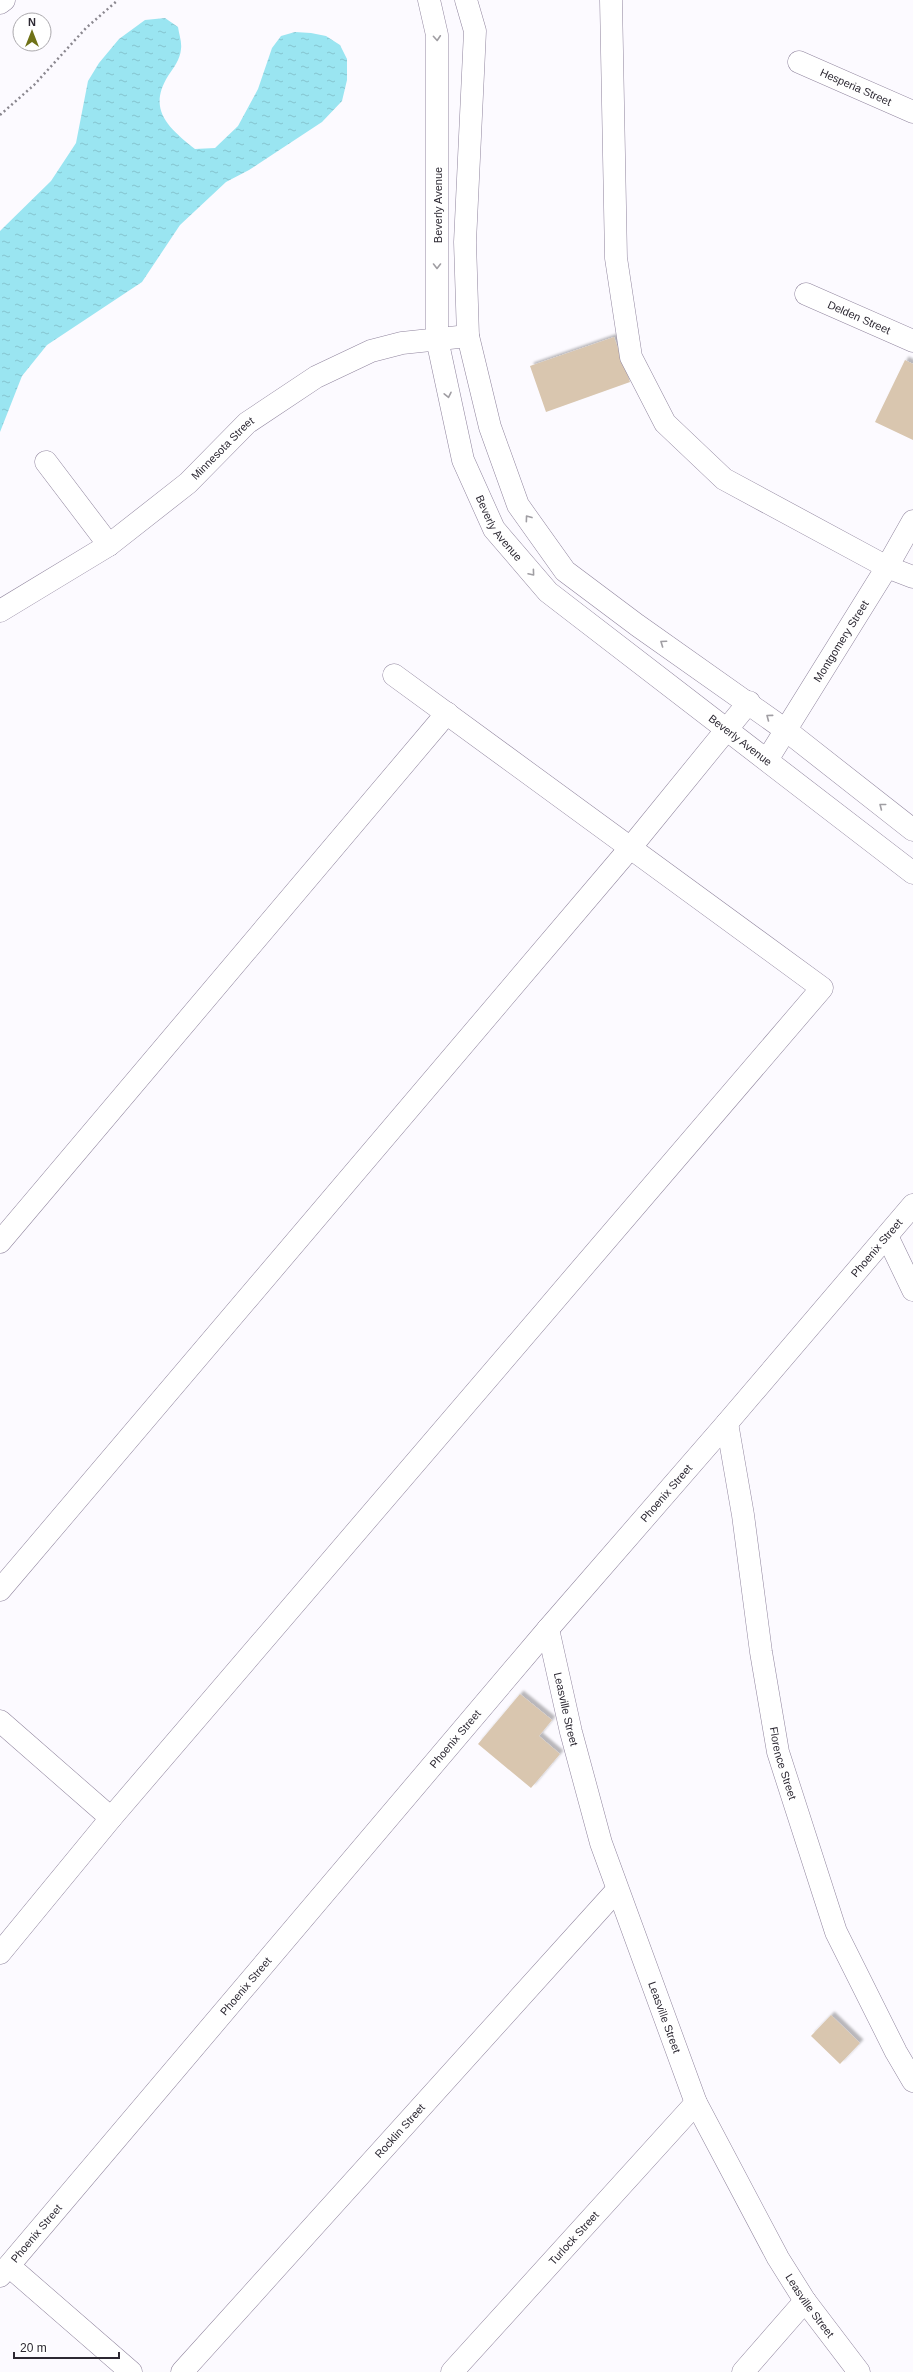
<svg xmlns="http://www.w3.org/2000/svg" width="913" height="2372" font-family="Helvetica,sans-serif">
<defs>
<pattern id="water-ripples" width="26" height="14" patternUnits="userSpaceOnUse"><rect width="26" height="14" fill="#9ae5f1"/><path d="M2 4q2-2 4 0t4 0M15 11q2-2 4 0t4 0" fill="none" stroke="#85c4cf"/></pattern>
<filter id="shadow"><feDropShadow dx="3.5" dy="-3.5" stdDeviation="1" flood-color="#0004"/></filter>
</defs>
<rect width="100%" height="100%" fill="#fcfaff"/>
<path fill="url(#water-ripples)" d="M165,18L178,27C179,34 182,42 181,49C180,60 174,67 168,76C147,110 169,128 195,149L215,148L238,126L258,89L272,48L281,36L295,32L311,33L326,36L340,45L347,59V80L342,101L322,122L249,170L226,182L180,225L142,282L47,345L22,376L0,432V231L51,181L76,143L88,81L99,63L119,39L145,20Z"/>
<path fill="#d9c6af" filter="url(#shadow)" d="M614,337L630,382L546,412L530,366Z
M905,360L913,364V440L875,422Z
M520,1694L552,1720L539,1736L560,1754L531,1788L478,1744Z
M831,2015L860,2043L840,2064L811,2036Z"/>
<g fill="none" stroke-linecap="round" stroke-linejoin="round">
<defs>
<g id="street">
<path d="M611,0L616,258L631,357L665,423L724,479L887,567L913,577"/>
<path d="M0,3L4,0"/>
<path id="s1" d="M799,62L913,112"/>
<path id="s2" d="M806,294L913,341"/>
<path d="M46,462L109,545"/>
<path id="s3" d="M0,611L109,545L188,483L247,423L316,377L371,351L402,343L468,336"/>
<path id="s4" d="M767,760L887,567L913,521"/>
<path d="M887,1236L913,1290"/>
<path d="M0,1242L447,713"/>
<path id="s5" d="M727,1423L743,1515L761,1652L778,1752L836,1932L896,2052L913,2081"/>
<path d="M0,1590L631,847L749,702"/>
<path id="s6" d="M548,1629L571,1732L601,1843L696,2103L778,2258L805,2301L859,2372"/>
<path d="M0,1721L111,1818"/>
<path d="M0,1953L111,1818L822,988L394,675"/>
<path d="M9,2266L131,2372"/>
<path id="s7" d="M0,2276L548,1629L727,1423L913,1205"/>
<path id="s8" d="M182,2372L617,1890"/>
<path id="s9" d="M452,2372L696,2103"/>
<path d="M743,2372L805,2301"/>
</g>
<g id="secondary">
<path id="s10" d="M429,0L437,35V339L463,460L494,529L548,592L913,873"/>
<path d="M466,0L475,31L465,242L468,336L490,427L518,505L565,571L637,625L787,731L913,830"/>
</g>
</defs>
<use href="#street" stroke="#90859e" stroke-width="23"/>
<use href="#secondary" stroke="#90859e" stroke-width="23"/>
<path stroke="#8a878f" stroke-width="2.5" stroke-dasharray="2 3" stroke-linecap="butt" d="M0,115L34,85L86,28L118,0"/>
<use href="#street" stroke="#fff" stroke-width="22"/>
<use href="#secondary" stroke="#fff" stroke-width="22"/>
</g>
<defs><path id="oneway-chevron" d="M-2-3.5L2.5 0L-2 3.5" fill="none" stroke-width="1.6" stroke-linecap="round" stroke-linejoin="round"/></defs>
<g stroke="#a09ea3">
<use href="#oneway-chevron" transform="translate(437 38) rotate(86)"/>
<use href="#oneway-chevron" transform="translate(437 266) rotate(90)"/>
<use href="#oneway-chevron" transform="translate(448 395) rotate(78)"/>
<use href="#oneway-chevron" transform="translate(528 518) rotate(-126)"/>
<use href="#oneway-chevron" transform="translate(532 573) rotate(50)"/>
<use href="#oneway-chevron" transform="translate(663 643) rotate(-145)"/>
<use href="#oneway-chevron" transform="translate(769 717) rotate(-143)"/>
<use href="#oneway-chevron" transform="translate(882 806) rotate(-142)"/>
</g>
<g text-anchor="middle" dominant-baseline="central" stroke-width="3" stroke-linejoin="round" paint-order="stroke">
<g font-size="11" fill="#2c2832" stroke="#fff">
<text stroke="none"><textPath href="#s1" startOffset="62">Hesperia Street</textPath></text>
<text transform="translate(438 205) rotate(-90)">Beverly Avenue</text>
<text stroke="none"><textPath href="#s2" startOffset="58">Delden Street</textPath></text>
<text stroke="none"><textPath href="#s3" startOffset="277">Minnesota Street</textPath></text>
<text stroke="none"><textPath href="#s10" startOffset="541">Beverly Avenue</textPath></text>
<text stroke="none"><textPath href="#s4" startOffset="140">Montgomery Street</textPath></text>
<text stroke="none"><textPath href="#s10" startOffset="865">Beverly Avenue</textPath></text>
<text stroke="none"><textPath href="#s7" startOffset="1351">Phoenix Street</textPath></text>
<text stroke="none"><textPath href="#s7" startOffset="1028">Phoenix Street</textPath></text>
<text stroke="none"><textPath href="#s6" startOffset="82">Leasville Street</textPath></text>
<text stroke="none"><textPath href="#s7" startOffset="704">Phoenix Street</textPath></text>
<text stroke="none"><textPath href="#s5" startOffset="345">Florence Street</textPath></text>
<text stroke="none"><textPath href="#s7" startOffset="380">Phoenix Street</textPath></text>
<text stroke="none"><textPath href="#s6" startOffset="406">Leasville Street</textPath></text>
<text stroke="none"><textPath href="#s8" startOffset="325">Rocklin Street</textPath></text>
<text stroke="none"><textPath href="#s7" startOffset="56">Phoenix Street</textPath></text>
<text stroke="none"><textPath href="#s9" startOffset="181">Turlock Street</textPath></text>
<text stroke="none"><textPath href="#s6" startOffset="730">Leasville Street</textPath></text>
</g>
</g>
<g transform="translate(32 32)"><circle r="19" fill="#ffffff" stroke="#aba9ad"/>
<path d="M0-3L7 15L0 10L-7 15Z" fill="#6f7217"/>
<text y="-6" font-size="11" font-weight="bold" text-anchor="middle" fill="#2c2832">N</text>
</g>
<path d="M14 2352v6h105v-6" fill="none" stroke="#2c2832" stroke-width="2"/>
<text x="20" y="2352" font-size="12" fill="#2c2832" stroke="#ffffff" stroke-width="3" paint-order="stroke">20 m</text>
</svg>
